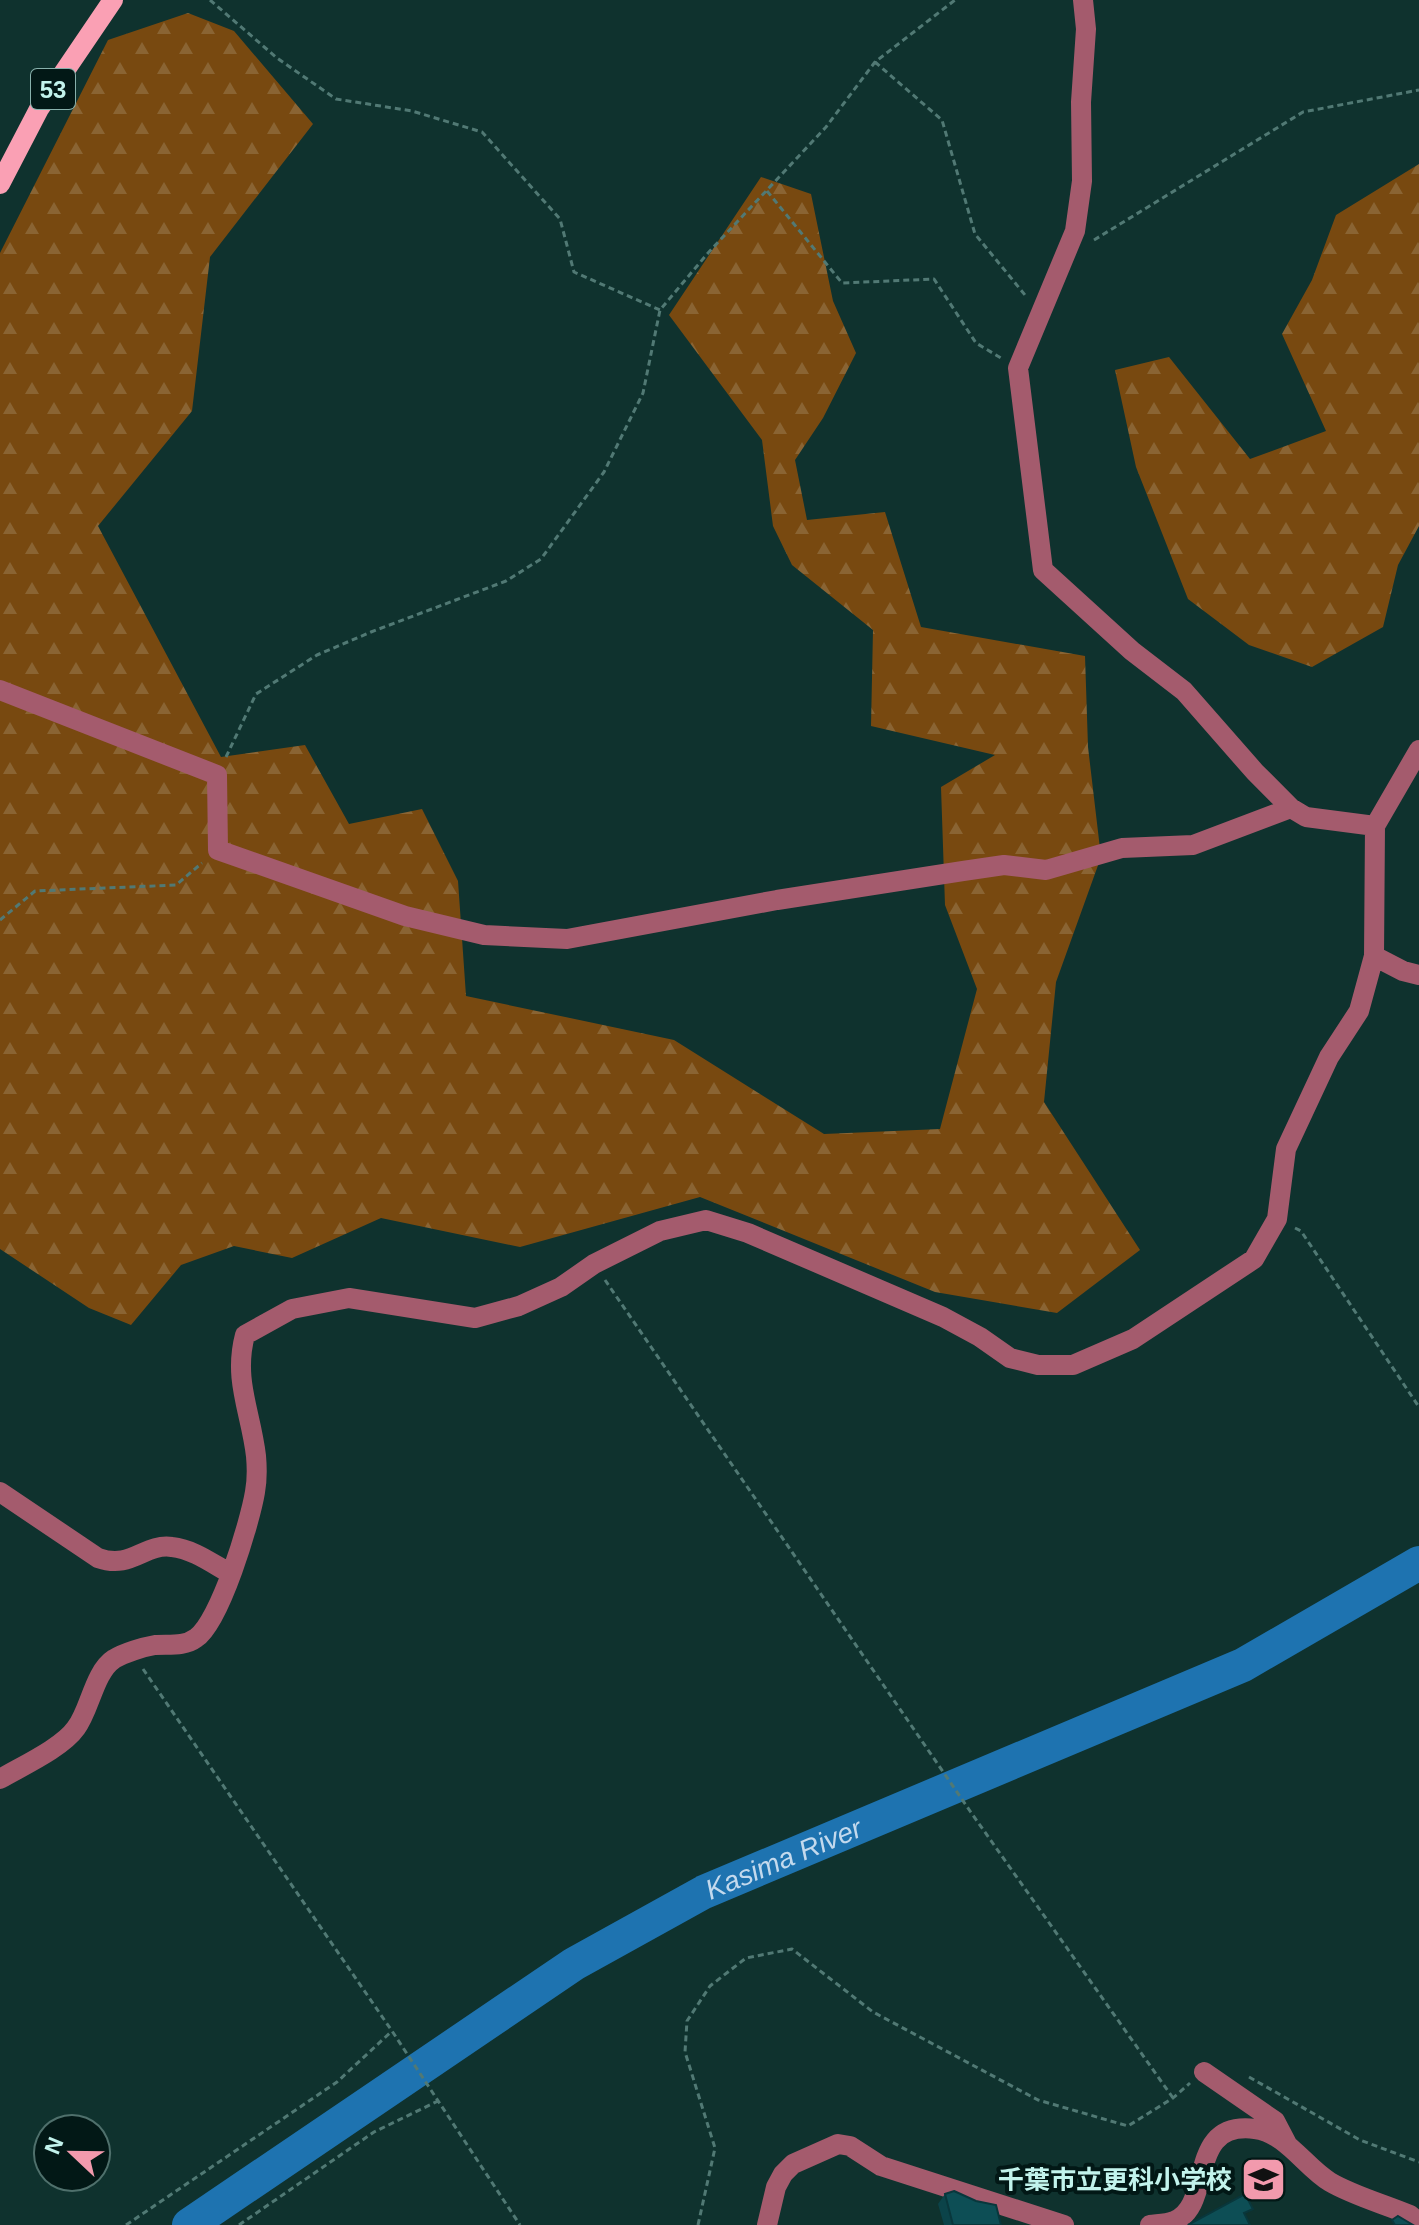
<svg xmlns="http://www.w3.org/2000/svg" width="1419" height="2225" font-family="Arial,'Noto Sans JP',sans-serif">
<defs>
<pattern id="forest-firs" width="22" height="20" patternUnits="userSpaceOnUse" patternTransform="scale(2)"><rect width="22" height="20" fill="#784910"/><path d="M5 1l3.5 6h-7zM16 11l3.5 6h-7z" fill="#8a6433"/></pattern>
</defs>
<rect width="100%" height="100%" fill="#0f322e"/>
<path fill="url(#forest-firs)" d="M188,13L234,31L313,124L210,257L192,411L98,526L221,757L305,745L349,824L422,809L458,881L466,996L674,1040L824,1134L940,1129L977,989L945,905L941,787L995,755L871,726L873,630L792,565L773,526L762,440L669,315L761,177L811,194L833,301L856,353L823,418L795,460L807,520L885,512L921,627L1085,656L1088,747L1101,857L1056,982L1044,1102L1140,1250L1057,1313L935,1292L700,1197L520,1247L381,1218L292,1258L234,1246L181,1265L131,1325L89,1308L0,1249V253L108,40Z
M1419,164V526L1398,565L1383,627L1312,667L1249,645L1188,599L1136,467L1115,370L1169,357L1250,459L1326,431L1282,334L1312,280L1336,215Z"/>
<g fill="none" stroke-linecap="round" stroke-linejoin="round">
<path stroke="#1e73b0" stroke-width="34" id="s1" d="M189,2225L574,1964L704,1892L1243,1665L1419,1563"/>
<path stroke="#517974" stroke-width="3" stroke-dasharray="6 4" stroke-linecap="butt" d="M210,0L277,58L336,99L412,111L482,132L560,219L574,272L660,310
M875,62L942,120L975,234L1025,295
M767,191L842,283L934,279L976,343L1001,358
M1094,240L1303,112L1419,90
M226,757L256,694L317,655L371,632L506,581L541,559L604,472L643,393L660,310L708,253L826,127L875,62L955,0
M0,920L35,891L176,885L202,863
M1295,1228L1301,1231L1419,1407
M605,1280L970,1811L1173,2098
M143,1669L392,2031L520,2225
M1249,2077L1360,2140L1419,2162
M126,2225L337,2082L392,2031
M239,2225L374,2132L438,2101
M698,2225L715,2148L685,2052L687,2021L710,1986L746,1958L792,1949L873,2012L1038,2100L1128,2126L1173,2098L1190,2083"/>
<path stroke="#a45b6d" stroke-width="20" d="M1083,0L1086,29L1081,102L1082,181L1075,231L1018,368L1043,570L1132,651L1184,691L1255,772L1291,808L1306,817L1375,826
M0,690L217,775L218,850L405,916L484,935L567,939L777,900L963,871L1004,865L1046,870L1122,848L1193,845L1291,808
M1374,956L1403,971L1419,975
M0,1492L98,1558C132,1570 144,1543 172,1547C193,1549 213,1564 231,1574
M0,1779C22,1766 62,1748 76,1728C90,1710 94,1672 114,1659C124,1653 143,1647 155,1645C169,1644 184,1647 196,1638C220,1622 250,1522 255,1492C257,1481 257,1467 256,1456C251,1412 233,1380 245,1335L292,1309L349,1298L475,1318L519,1306L561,1287L594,1264L660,1231L706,1220L748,1233L943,1317L980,1337L1010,1358L1038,1365H1073L1133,1339L1254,1259L1277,1219L1286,1149L1329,1057L1359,1011L1374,956L1375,826L1419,750
M1204,2072L1275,2121L1287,2144
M767,2225L776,2187L783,2174L793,2164L838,2144L850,2146L881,2166L1064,2225
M1150,2225C1157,2224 1167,2224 1174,2221C1215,2205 1185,2120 1255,2129C1286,2133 1305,2167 1330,2182C1354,2196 1384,2204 1410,2215L1419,2223"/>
<path stroke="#faa0b4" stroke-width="20" d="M0,184L39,109L113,0"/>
</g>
<path fill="#0b4349" d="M945,2194L1001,2225H944L938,2204Z"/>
<path fill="#0d4e55" stroke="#09373c" stroke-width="2" d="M954,2191L976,2201L996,2205L1001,2225H953L945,2194Z
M1245,2194L1253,2209L1244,2213L1250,2225H1188Z
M1398,2216L1413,2225H1395L1392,2220Z"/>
<defs>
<symbol id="school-square" viewBox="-11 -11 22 22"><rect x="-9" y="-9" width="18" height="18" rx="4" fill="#f29aad" stroke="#021816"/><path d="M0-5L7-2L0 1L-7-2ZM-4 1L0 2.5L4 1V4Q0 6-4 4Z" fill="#111"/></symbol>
</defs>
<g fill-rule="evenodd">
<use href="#school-square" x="1238" y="2154" width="51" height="51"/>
</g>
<g text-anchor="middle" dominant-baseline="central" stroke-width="8" stroke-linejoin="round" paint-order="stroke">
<rect fill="#021816" stroke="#88b1ac" stroke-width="2" x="31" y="69" width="44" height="40" rx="6"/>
<g font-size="24" font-weight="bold" fill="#c2f3ec">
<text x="53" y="89">53</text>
</g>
<g font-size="26" font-weight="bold" fill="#c2f3ec" stroke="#021816" text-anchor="end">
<text x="1232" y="2180">千葉市立更科小学校</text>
</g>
<g font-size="28" font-style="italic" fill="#c3d9ed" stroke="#021816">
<text stroke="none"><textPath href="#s1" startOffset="700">Kasima River</textPath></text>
</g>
</g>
<g transform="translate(72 2153) rotate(292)"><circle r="38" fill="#021816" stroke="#4f706c" stroke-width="2"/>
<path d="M0-6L14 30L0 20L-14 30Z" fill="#f29aad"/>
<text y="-12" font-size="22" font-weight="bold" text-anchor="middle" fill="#c2f3ec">N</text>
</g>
</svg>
